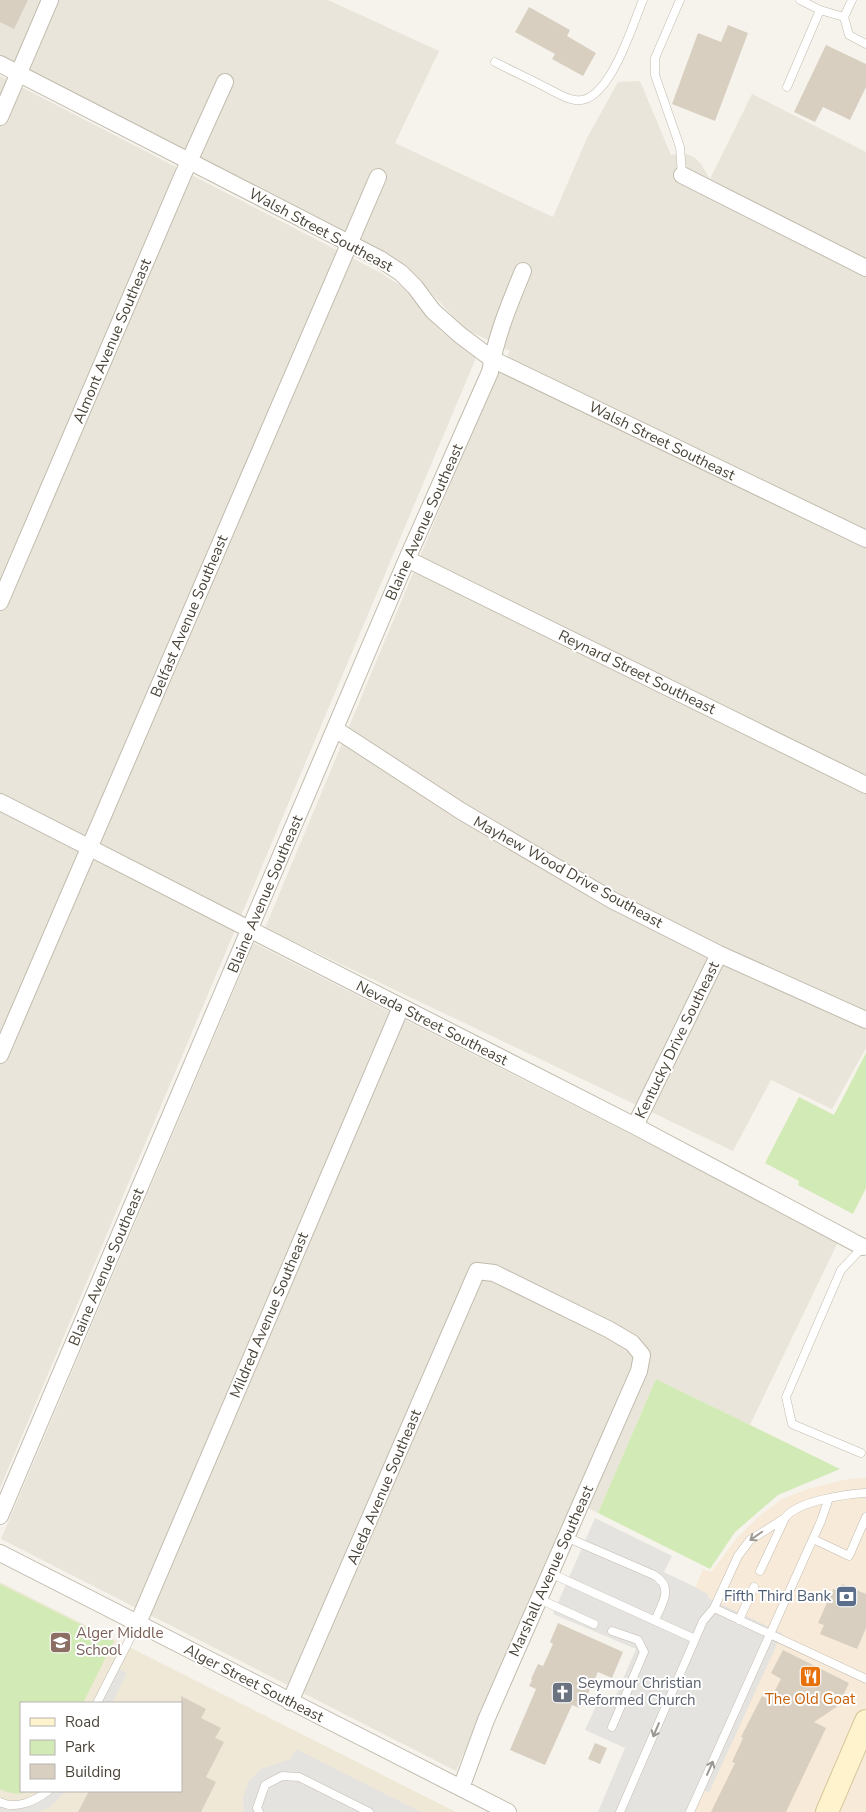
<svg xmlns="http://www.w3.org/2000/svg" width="866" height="1812" font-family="'Nunito Sans',sans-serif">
<rect width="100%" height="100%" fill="#f6f3ec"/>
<path fill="#eae5da" d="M0,0H328L439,51L395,143L553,217L587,138L618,82L640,81L671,155L684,153L694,157L701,164L710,179L752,94L866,152V1048L832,1109L771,1080L733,1151L265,928L489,391L510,351L465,329L405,265L313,215L0,56Z
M0,76L381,273L414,294L442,332L476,358L0,1488Z
M254,943L839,1240L750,1425L656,1379L598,1513L575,1502L456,1771L1,1539Z"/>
<path fill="#f7ead8" d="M866,1478V1812H600L703,1569L711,1572L737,1538L758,1517L782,1499L808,1489L848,1479Z"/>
<path fill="#efe8d6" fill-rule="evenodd" d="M0,1582L456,1812H0ZM21,1703H181V1791H21Z"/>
<path fill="#d2eab5" d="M866,1053V1188L853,1214L798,1185L799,1181L765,1163L799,1097L834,1115Z
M656,1379L840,1469L778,1495L735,1532L710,1569L598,1513Z
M0,1584L114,1641L83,1703H21V1791H28C19,1796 9,1793 0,1789Z"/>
<path fill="#e5e3e0" d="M595,1518L672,1556L664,1572L695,1587L709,1595L708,1598L782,1633L709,1793L704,1790L695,1812H598L625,1748L585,1730L600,1697L613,1702L636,1649L553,1614Z
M116,1667L127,1673L112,1703H97Z
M296,1749L421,1812H244L243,1797L249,1781L261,1769L291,1759Z
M48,1791H66L50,1807L37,1812H0V1802L18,1805Z"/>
<path fill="#d8cfc1" d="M0,0H28L14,29L0,22Z
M529,7L570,30L567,36L596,53L583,76L552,59L555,54L515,32Z
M728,25L748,33L715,121L672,104L698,33L721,42Z
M826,45L866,64V87L850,120L823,107L815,122L794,112Z
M842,1584L866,1594V1628L857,1649L820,1634L824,1625L818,1623L833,1589L839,1591Z
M558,1623L623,1652L612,1678L598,1672L587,1696L583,1702H582L579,1708L572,1705L545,1765L510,1750L536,1689L529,1686L532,1680L531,1679L538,1664L543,1666L553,1644L550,1642Z
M783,1650L849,1683L838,1706L814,1722L826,1728L786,1812H711L735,1763L732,1762L743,1738L741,1737L762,1696L770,1700L781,1679L771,1673Z
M181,1696L206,1709L201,1718L221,1728L215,1738L224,1742L206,1777L216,1782L201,1812H78L89,1791H181Z
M595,1743L607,1748L600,1764L588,1759Z"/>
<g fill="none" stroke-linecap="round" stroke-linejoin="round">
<defs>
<path id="service" d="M680,0L655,58V75L680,147L682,175
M820,10L844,17L852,0
M844,17L849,35L866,44
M495,62C512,71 530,79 547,88C555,92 566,99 575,100C609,106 633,23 643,0
M787,87L820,10L800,0
M861,1453L792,1424L786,1397L841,1270L863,1247
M566,1537L654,1575C674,1587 663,1602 655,1620
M813,1539L849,1556L866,1517
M760,1571L785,1518
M550,1573L695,1639
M539,1599L594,1624
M714,1608L866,1679
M739,1620L754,1587
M97,1703L138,1623
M612,1727L644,1652L638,1640L612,1631
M0,1802C16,1810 35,1801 48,1791
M259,1812L257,1808L265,1785L282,1776L299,1777L369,1812
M620,1812L703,1621L714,1608L738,1556L750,1540L785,1518C797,1501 846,1494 866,1493
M690,1812L821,1521L829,1498"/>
<path id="minor" d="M0,64L380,259L401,273L415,287L433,311L460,335L492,359L866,539
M0,117L50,0
M682,175L866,268
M407,559L866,785
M0,602L182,177L225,82
M335,729L461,811L612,900L719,954L866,1020
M0,802L635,1126L863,1247
M0,1055L378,177
M635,1126L719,954
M0,1516L407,559L490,372C496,336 509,305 523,271
M0,1553L508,1812
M138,1623L401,1007
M290,1702L477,1271L494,1273L608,1329L632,1343L642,1355L639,1371L486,1720L461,1788"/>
<path id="secondary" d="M827,1812L866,1721"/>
</defs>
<use href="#service" stroke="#c2bbae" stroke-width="9"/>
<use href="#minor" stroke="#c2bbae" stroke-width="18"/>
<use href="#secondary" stroke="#d6c79b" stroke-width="24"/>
<use href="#service" stroke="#fff" stroke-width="8"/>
<use href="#minor" stroke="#fff" stroke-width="16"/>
<use href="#secondary" stroke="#fff3cd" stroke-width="22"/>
</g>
<defs><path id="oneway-shaft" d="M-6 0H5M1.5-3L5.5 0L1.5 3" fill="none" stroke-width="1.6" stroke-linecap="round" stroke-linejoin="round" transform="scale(1.25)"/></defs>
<g stroke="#9c9892">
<use href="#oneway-shaft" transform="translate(756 1536) rotate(145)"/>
<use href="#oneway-shaft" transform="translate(656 1730) rotate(113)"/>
<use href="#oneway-shaft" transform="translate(710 1768) rotate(-66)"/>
</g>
<defs>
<symbol id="bank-square" viewBox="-11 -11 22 22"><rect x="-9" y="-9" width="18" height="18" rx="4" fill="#5c6f8a" stroke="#fff"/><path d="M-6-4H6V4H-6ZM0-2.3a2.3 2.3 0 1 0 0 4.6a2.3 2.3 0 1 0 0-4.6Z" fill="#fff"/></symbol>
<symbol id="school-square" viewBox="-11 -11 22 22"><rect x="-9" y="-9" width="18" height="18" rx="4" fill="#8d6e63" stroke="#fff"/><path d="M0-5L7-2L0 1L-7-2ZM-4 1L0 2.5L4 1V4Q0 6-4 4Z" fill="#fff"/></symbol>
<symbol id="restaurant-square" viewBox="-11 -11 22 22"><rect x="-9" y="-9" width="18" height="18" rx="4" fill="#e8710a" stroke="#fff"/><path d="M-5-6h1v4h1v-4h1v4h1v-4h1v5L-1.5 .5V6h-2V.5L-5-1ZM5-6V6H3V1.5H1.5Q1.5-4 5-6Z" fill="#fff"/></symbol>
<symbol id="church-square" viewBox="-11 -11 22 22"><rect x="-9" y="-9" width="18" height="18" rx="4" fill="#6b7280" stroke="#fff"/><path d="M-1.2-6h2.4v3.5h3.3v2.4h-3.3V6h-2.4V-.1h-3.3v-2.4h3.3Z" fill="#fff"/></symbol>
</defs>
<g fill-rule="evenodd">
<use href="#bank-square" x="834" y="1584" width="25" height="25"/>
<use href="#school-square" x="48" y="1630" width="25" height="25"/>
<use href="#restaurant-square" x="798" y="1664" width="25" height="25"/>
<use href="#church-square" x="550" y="1680" width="25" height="25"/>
</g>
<g text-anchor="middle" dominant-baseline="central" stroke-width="4" stroke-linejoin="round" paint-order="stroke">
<g font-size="15" fill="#4b4439" stroke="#fff">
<text transform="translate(321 230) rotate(28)">Walsh Street Southeast</text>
<text transform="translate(112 341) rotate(-67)">Almont Avenue Southeast</text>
<text transform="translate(662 441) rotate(26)">Walsh Street Southeast</text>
<text transform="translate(424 522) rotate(-66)">Blaine Avenue Southeast</text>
<text transform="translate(189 616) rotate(-67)">Belfast Avenue Southeast</text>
<text transform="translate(637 672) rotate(26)">Reynard Street Southeast</text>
<text transform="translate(568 872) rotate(29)">Mayhew Wood Drive Southeast</text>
<text transform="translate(265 894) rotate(-67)">Blaine Avenue Southeast</text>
<text transform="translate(432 1023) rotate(27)">Nevada Street Southeast</text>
<text transform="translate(677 1040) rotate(-64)">Kentucky Drive Southeast</text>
<text transform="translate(106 1267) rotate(-67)">Blaine Avenue Southeast</text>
<text transform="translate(269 1315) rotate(-67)">Mildred Avenue Southeast</text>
<text transform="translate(384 1487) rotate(-67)">Aleda Avenue Southeast</text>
<text transform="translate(551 1571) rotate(-66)">Marshall Avenue Southeast</text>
<text transform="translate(254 1683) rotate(27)">Alger Street Southeast</text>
</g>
<g font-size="15" fill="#4e5e75" stroke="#fff" text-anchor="end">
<text x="831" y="1596">Fifth Third Bank</text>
</g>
<g font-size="15" fill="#785e54" stroke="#fff" text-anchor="start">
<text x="76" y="1633">Alger Middle<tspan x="76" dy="17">School</tspan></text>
</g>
<g font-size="15" fill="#5b616d" stroke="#fff" text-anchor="start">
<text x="578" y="1683">Seymour Christian<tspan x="578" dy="17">Reformed Church</tspan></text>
</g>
<g font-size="15" fill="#c56008" stroke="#fff">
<text x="810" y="1699">The Old Goat</text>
</g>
</g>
<rect x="20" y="1702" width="162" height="90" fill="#ffffff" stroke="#b7b4b0"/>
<rect x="30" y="1718" width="25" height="8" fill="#fff3cd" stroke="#b7b4b0"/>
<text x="65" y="1727" font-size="15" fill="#4b4439">Road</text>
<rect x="30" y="1740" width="25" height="15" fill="#d2eab5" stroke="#b7b4b0"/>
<text x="65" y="1752" font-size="15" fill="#4b4439">Park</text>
<rect x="30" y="1764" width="25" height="15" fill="#d8cfc1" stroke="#b7b4b0"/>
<text x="65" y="1777" font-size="15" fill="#4b4439">Building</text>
</svg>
